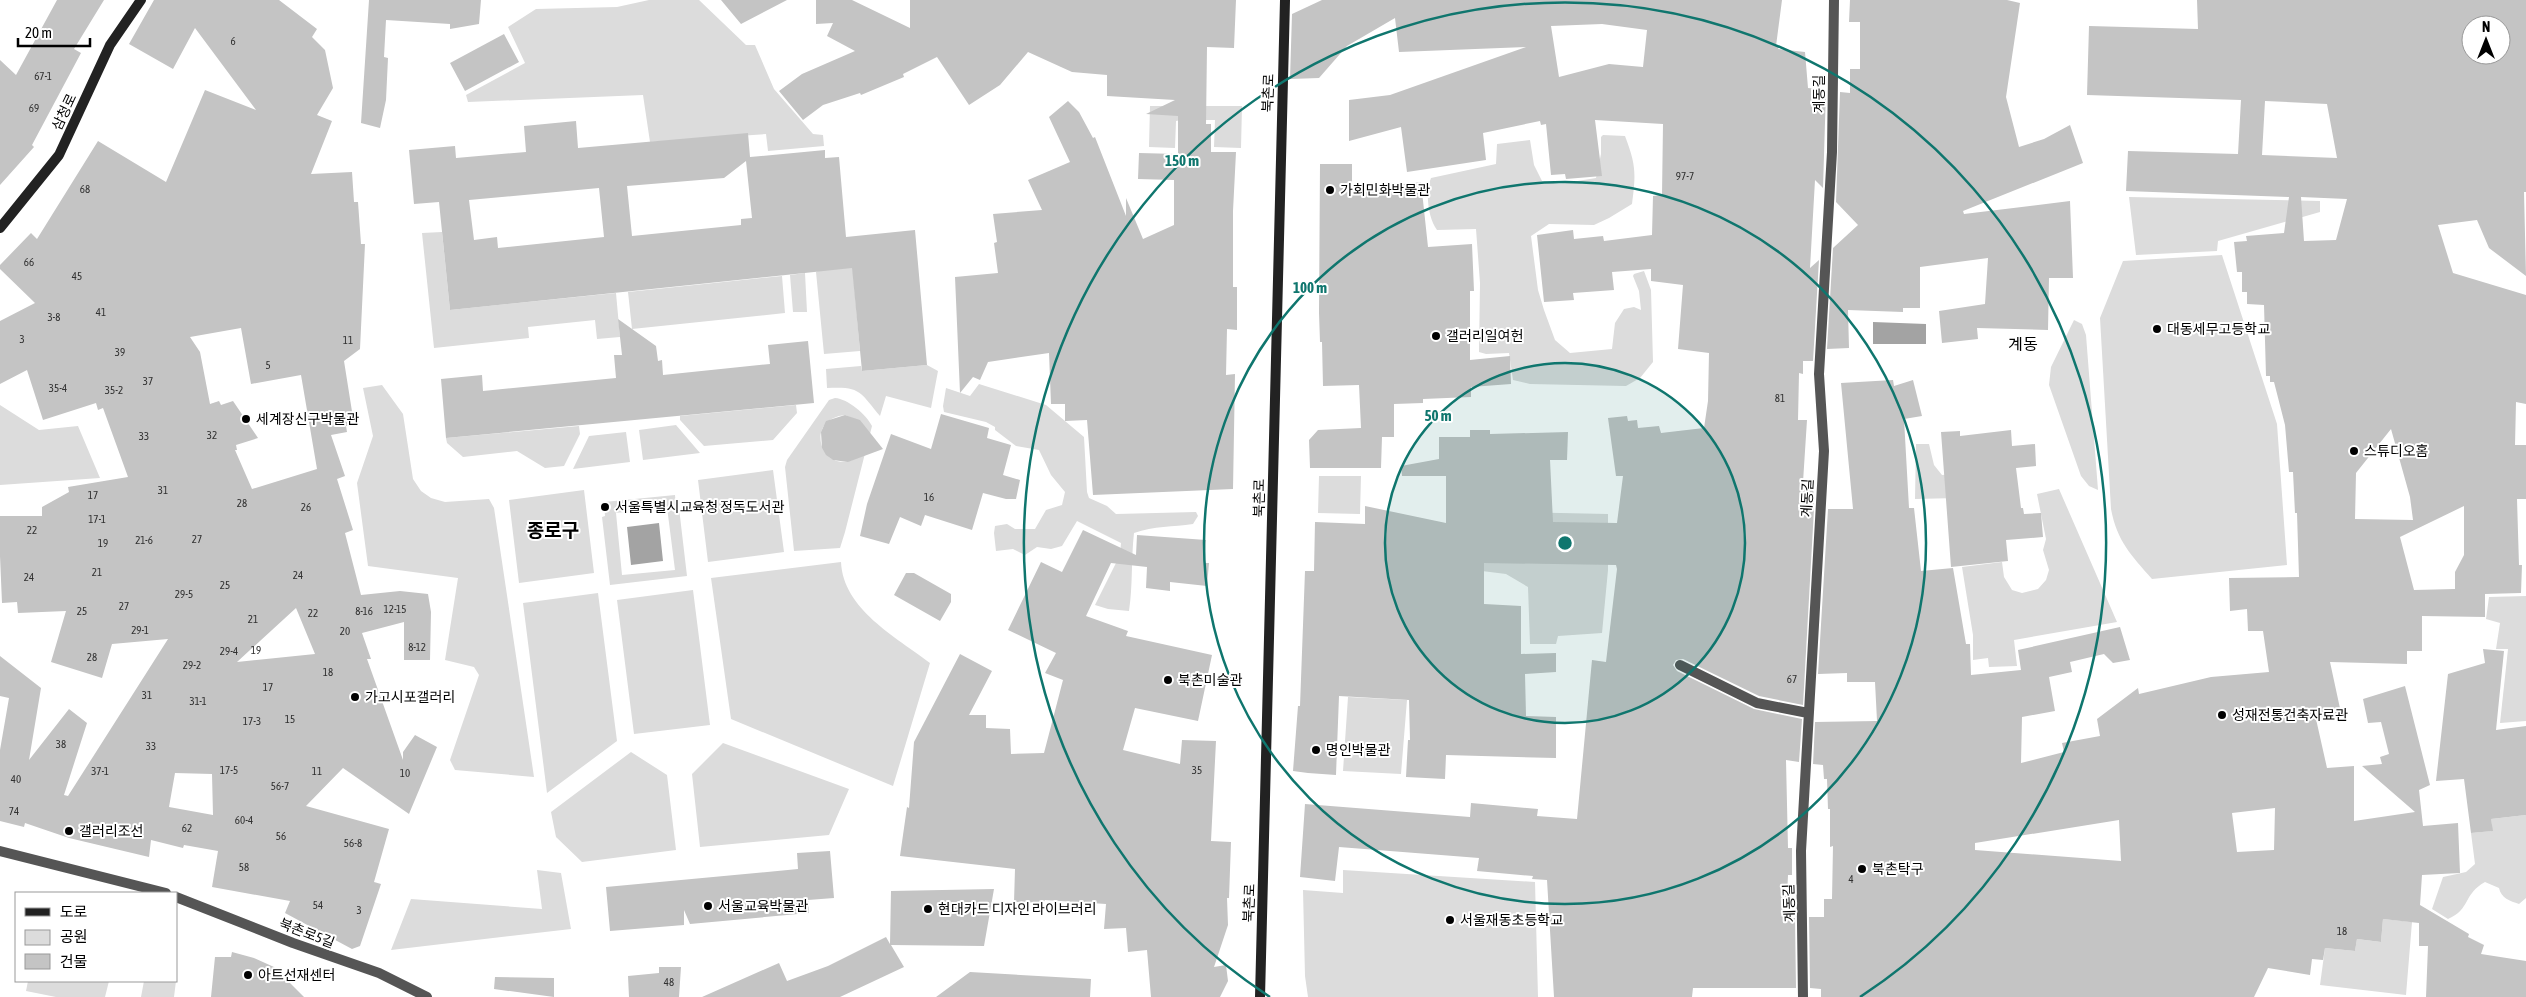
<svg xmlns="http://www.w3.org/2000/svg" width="2526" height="997" font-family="'Asap Condensed','Noto Sans KR',sans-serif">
<rect width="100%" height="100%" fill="#fff"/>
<path fill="#dcdcdc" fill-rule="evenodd" d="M649,0H699L746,45H755L774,89L813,134L823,135L824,146L768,151L766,134L650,142L643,95L468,102L466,95L525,63L508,27L536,9L617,7Z
M1150,106H1242L1241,148L1214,147L1215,120H1181L1176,121L1175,148L1149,147Z
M1603,135L1625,136C1636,165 1636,173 1632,204L1609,218L1594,225L1549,224L1531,236L1538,290L1544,310L1555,340L1570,353L1612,349L1615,323L1624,309L1634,307L1641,310L1639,291L1633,276L1634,274L1644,271L1651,290L1653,362L1640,378L1626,386L1530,384L1513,380L1509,353L1486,354L1479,352L1480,283L1476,229L1437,230C1428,218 1425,192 1431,178L1496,164L1497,144L1530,140L1534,165L1542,181L1559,184L1596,178L1601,154V137Z
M2129,197L2320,201V212L2218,241L2217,251L2136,255Z
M442,232L450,310L616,293L620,337L597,339L595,320L528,327L529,338L434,348L422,233Z
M851,250L860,351L824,354L816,272Z
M2222,255L2277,424L2287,565L2152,579C2131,555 2117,541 2111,509L2100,318L2123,261Z
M805,273L807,312H793L790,275Z
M782,276L785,313L632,329L628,292Z
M2074,320L2082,324L2086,335L2098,490L2089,486L2081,476L2049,385L2051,367Z
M927,365L938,371L931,408L886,396L880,416C860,392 861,386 827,388L826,369L861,366L862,371Z
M979,384L1046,405L1084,437L1087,492L1089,498L1107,506L1116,514L1196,512L1198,516L1193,524C1173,527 1154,526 1134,533C1131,559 1133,585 1129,611L1108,609L1095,605L1120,555L1121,543L1077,521L1062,546L1051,549L1037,547L1025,555L1013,549L996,551L994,533L995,526L1007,524L1015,529H1035L1046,510L1062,505L1065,492L1051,475L1039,450L1016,446L995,430V427L986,422L944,412L943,406L946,388L970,396Z
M382,385L403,414L413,479L421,491L431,498L445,502L489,499L494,508L534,777L455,770L450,760L479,675L474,667L445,660L458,578L368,566L357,483L373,436L363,388Z
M835,398C848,399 866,414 872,426L845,532L840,548L794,551L785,467L787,460L829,400ZM845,415L860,421L861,455C824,482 800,420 845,415Z
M0,405L39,430L78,426L100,478L0,485Z
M796,405L797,413L773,440L704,446L680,420V416Z
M676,425L700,453L643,460L639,430Z
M579,426L580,434L564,466L545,468L517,451L463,457L447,443L446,438Z
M626,432L630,462L573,469L589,436Z
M1916,444H1929L1934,465L1942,475L1996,471L1957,498L1915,499Z
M773,470L784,552L708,562L698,480Z
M1319,476H1361L1360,514L1318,513Z
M2059,489L2117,622L2014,640L2017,666L1989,667L1988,658L1973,660V635L1962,567L2002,562L2004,577L2012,590L2022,593L2038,589L2046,580L2049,570L2043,550L2046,539L2037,494Z
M584,490L594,573L519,583L509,500Z
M675,495L676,508H679L687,576L610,585L602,517L605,516L604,502ZM667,507L675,570L622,575L616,513Z
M1458,511L1608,514V570L1602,633L1558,636L1556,644H1530L1528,587L1506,574L1450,567Z
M841,562C843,609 896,637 930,663L893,786L731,719L711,578Z
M693,590L710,725L634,734L617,600Z
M598,593L617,741L547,793L523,603Z
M2526,596V721L2500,723L2508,649H2496L2500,623L2486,619L2489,597Z
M1348,697L1407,700L1401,774L1343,771Z
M723,743L849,789L829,835L700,847L692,774Z
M631,752L667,775L676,850L582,862L556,837L551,812Z
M2526,815V898L2519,904C2510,901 2501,898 2499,888L2485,882C2463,894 2471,909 2448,919L2432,909L2443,877L2466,872L2475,864L2471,833L2492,831L2491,819Z
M537,870L561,873L571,929L391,950L411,899L542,909Z
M1343,870L1535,882L1538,997H1308L1305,976L1303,890L1343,893Z
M2383,919L2412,922L2406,995L2320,985L2325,948L2355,951L2357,939L2381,942Z
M28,981H109L105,997H56L26,991Z
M144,981H176L174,997H141Z"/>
<path fill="#a3a3a3" d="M1873,322L1926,324V344H1873Z
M659,523L663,561L631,565L627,527Z"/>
<path fill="#c4c4c4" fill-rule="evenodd" d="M57,0H104L74,49L81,53L32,145L34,147L0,185V60L16,75Z
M154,0H279L317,29L312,37L325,50L333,88L317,115L332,121L311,174L352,172L354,202H358L361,244H365L360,349L344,361L354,424L346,426L347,432L331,435L345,476L337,479L353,530L345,533L361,595L400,591L428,594L431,612L430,660H404V622L362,633L371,659H367L403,760V752L415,735L437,747L409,814L343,768L306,806L389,829L374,882L381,884L360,946L352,949L285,913L290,901L212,887L218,851L184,845L183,848L151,840L149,857L69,838L25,823L24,827L0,821V750L9,698L0,696V656L41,688L29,760L69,709L87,723L64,795L68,796L168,639L112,644L102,678L51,662L66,611L18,613L17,602L2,603L0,556V516H42V507L69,492L68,487L128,477L103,408L98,410L96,403L43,420L27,370L0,384V321L35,303L0,269V265L31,233L37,239L98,141L166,182L205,90L256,110L195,28L173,69L129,44ZM241,328L251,384L301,375L317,469L252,489L235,450H237L236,445L258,438L233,401L221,405L219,401L210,404L200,352L190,337ZM296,608L315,654L237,662ZM175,773L212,774L213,815L169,807Z
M369,0H481L479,24L450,29V24L386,20L384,57L388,58L386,100L380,128L361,123Z
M721,0H787L741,24Z
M816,0H852L910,28V0H1236L1234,48L1207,47L1206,124H1211V152H1236L1233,211V287H1237V330L1227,329L1226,375L1235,374L1233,489L1093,495L1087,420L1065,421V404H1051L1049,353L988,362L980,380L973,377L960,393L955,277L998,273L994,243L997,242L993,214L1042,210L1028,180L1070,162L1049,117L1068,101L1079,112L1093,138L1095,137L1126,216V198L1143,239L1174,225V180L1138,179L1139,153L1178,154V116L1146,114L1175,100L1107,96V75L1072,72L1028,52L1000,85L969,105L937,57L903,74L904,77L861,95L860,93L823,105L803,120L779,91L802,74L855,51L827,36L833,23L816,24Z
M1322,0H1782L1776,46L1779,47L1778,49L1805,52L1808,88L1826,90L1823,188L1815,180L1810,268L1819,260L1813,361H1803V374L1799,373L1798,420H1807L1803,482H1813L1814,509L1803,705L1759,696L1683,659L1676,660L1673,665L1677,671L1754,709L1802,719L1799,762L1786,760L1788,848H1792V875H1788L1786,918H1795L1796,988H1693L1692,997H1554L1547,880L1532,879L1533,876L1477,871L1479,858L1339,847L1335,881L1300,877L1305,804L1470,817L1471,803L1538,809L1537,816L1577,819L1592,660L1606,662L1617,569L1616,565L1484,563V604L1521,606V654L1556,653V672L1525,674L1526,716L1556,717V758L1446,755L1445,779L1406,777L1408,740H1410L1409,700L1339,696L1336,775L1308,773L1293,771L1298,706H1300L1305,571H1314L1315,522L1365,524V506L1446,523V476H1402L1401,466L1439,459V437H1470V430H1490V434L1568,432L1567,460H1550L1553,522L1617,523L1623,476H1616L1608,418L1627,416L1628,421L1637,420L1638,428L1659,426L1661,433L1704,428L1708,401L1709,353L1678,349L1683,285L1651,281V269L1612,272L1614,290L1573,293L1574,300L1544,302L1537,235L1573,230L1574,239L1603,236L1604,241L1652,235L1653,196L1662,195L1663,124L1595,120L1602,176L1566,179L1565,174L1551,175L1546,124L1541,125L1540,121L1483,133L1486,160L1407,172L1401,127L1349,141V100L1390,95L1526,47L1399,52L1395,18L1347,46L1319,78L1290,79L1292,14ZM1602,24L1647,30L1643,67L1609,64L1559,77L1551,26Z
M1850,0H2007L2020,3L2006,97L2019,147L2044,139L2070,125L2083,163L1963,211L1964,214L2070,201L2073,278H2049L2048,330L1977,328L1978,339L1942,343L1939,311L1985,304L1988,258L1920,267V308H1903V312L1848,310L1849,348L1827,349L1833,248L1858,225L1836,202L1840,92L1850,93V69H1860V22H1849Z
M2197,0H2526V192H2524L2526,276L2489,248L2477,220L2438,225L2453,273L2526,295V404L2516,402L2515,445H2526V499H2517L2519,565H2522L2521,593L2485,594V617L2422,616V651H2407V664L2330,662L2341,713L2316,719L2327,768L2354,766V821L2415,812L2362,766L2382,764L2380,757L2389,754L2381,722L2368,723L2363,699L2405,686L2430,785L2419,790L2423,826L2458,823L2460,873L2422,875L2420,905L2469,934L2468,937L2484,945L2481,954L2526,961V997H2426L2428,946H2419V923L2383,919L2381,942L2357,939L2355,951L2325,948L2323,960L2312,959L2310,975L2268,968L2254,997H1821V989L1810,988L1809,917H1824V899H1832L1833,846L1830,847V809H1828L1827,779H1824L1823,765L1813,764L1815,722L1877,721L1875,682H1847V673L1818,674L1828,509H1853L1841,383L1893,380L1894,386L1913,380L1922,416L1904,419L1909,508H1914L1921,571L1953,568L1966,644H1970L1971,675L2021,670L2018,650L2120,627L2130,660L2113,663L2104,654L2070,662L2072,672L2049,677L2055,711L2022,717L2021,763L2064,752L2062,743L2100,736L2097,719L2138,688L2139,694L2211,677L2269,672L2263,631H2248L2247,609L2230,611L2229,578L2299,577L2297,513H2295L2293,472H2289L2285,425L2274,382H2270V376H2266L2264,305L2247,304V292H2242V272H2237L2234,242L2247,241L2246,236L2284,233L2289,197L2126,191L2128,151L2238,154L2241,100L2087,95L2089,26L2198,29ZM2471,25H2501V55H2471ZM2265,101L2327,104L2337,158L2262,155ZM2301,197L2347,199L2336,240L2304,241ZM2391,429L2410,497L2413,520L2355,519L2356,473ZM2464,506V555L2455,572V589L2414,590L2400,537ZM2275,808L2274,850L2237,852L2232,813ZM2119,820L2121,861L1975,850V843Z
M504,34L519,62L465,91L450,63Z
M576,121L578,148L748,133L750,157L825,150V158L839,157L846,237L915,230L927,365L862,371L852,268L450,310L439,202L414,204L409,150L455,146L456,158L526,152L524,126ZM746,161L752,218L741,219V225L632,236L627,186L724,178ZM599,188L604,237L498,248L497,237L474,240L469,200Z
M1320,164H1352V190L1421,182L1428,247L1472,244L1474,291H1470V360L1510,356L1511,384L1471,387V397L1423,399V403L1394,404V437H1382L1381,468H1310L1309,440L1318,430L1361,428L1359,385L1323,386L1322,342H1320L1319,313Z
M618,319L656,346L658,361L662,360L663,375L770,364L768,345L808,341L814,403L446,438L441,379L482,375L483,391L616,378L614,355H622Z
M941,414L989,428L987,438L1011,445L1003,475L1020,480L1016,499H1006L983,493L972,530L925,515L921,526L900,517L889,544L860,536L867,504L891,434L931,449Z
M845,415L860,420L883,449L848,462L833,460L826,455L822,448L821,432L826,421Z
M2011,430L2012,446L2035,444L2036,466L2016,468L2021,508H2023L2024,514L2041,513L2043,537L2006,540L2008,561L1951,567L1941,432L1960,431V436Z
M1083,530L1136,555L1137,535L1206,540L1204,563H1209L1207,586L1170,582V591L1146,588L1147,567L1111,563L1086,616L1128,631L1126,636L1212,655L1198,721L1135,708L1123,750L1180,764L1182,740L1216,741L1211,841L1231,842L1229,898H1227L1228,925L1214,967L1226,965L1228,981L1220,997H1151L1147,950L1128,952L1126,928L1104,929L1106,904L1045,900L1043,903L1014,902L1015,869L900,856L907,807L909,808L914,742L960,654L992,671L969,715H986V728L1010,729L1011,754L1044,753L1063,680L1045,673L1056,653L1008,630L1041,562L1062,572Z
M906,573H914L951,594V602L940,621L894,595Z
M2483,649L2504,651L2496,730L2526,726V815L2491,819L2493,831L2471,833L2464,779L2436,781L2448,674L2485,663Z
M830,851L834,898L808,900L809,913L690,924L684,910V925L610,931L606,887L798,869L797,853Z
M994,889L984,946L891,945L904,967L840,997H702L779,963L787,981L828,966L886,937L890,944L891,891Z
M232,952L254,958L274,967L304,997H211L215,957H231Z
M659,967H681L679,997H629L628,976L659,973Z
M970,972L1091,979L1090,997H936Z
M495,977L554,978V997L494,989Z"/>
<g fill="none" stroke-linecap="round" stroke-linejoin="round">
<path stroke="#555" stroke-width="10" d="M1680,665L1757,703L1808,713
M0,851L166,893
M176,897L293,943L379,973L427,997
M1803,997L1801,851L1824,451L1819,374L1832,152L1834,0"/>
<path stroke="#222" stroke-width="10" d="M0,228L59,155L110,45L141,0
M1260,997L1285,0"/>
</g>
<circle cx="1565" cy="543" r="180" fill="#0f766e" fill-opacity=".12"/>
<g fill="none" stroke="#0f766e" stroke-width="2.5">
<circle cx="1565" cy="543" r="180"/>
<circle cx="1565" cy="543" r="361"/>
<path d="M1270 997A541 541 0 1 1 1860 997"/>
</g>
<g fill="#000" stroke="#fff" stroke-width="2">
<circle cx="1330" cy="190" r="5"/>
<circle cx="2157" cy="329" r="5"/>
<circle cx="1436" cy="336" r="5"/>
<circle cx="246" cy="419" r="5"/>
<circle cx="2354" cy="451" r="5"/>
<circle cx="605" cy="507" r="5"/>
<circle cx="1168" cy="680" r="5"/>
<circle cx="355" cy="697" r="5"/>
<circle cx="2222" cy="715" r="5"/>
<circle cx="1316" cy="750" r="5"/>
<circle cx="69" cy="831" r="5"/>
<circle cx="1862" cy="869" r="5"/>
<circle cx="708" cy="906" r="5"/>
<circle cx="928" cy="909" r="5"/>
<circle cx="1450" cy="920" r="5"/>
<circle cx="248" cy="975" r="5"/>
</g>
<g text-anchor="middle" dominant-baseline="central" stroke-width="4" stroke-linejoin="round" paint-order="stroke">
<g font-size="11" fill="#313131">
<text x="233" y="41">6</text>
<text x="43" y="76">67-1</text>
<text x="34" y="108">69</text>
<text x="1685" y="176">97-7</text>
<text x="85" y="189">68</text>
<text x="29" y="262">66</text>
<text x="77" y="276">45</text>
<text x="101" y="312">41</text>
<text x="54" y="317">3-8</text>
<text x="22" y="339">3</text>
<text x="348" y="340">11</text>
<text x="120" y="352">39</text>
<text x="268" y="365">5</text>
<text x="148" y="381">37</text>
<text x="58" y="388">35-4</text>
<text x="114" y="390">35-2</text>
<text x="1780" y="398">81</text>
<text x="212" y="435">32</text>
<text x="144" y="436">33</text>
<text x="163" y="490">31</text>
<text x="93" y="495">17</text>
<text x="929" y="497">16</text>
<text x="242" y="503">28</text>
<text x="306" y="507">26</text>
<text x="97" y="519">17-1</text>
<text x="32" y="530">22</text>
<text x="197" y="539">27</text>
<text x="144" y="540">21-6</text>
<text x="103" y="543">19</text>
<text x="97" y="572">21</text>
<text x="298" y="575">24</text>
<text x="29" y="577">24</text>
<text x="225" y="585">25</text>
<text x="184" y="594">29-5</text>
<text x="124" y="606">27</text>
<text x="395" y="609">12-15</text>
<text x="82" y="611">25</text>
<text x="364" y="611">8-16</text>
<text x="313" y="613">22</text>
<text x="253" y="619">21</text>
<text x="140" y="630">29-1</text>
<text x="345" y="631">20</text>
<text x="417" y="647">8-12</text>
<text x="256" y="650">19</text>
<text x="229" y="651">29-4</text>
<text x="92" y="657">28</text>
<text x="192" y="665">29-2</text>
<text x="328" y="672">18</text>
<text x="1792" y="679">67</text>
<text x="268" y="687">17</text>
<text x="147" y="695">31</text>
<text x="198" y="701">31-1</text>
<text x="290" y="719">15</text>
<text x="252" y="721">17-3</text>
<text x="61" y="744">38</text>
<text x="151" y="746">33</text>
<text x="229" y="770">17-5</text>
<text x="1197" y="770">35</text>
<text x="100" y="771">37-1</text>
<text x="317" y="771">11</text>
<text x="405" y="773">10</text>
<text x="16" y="779">40</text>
<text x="280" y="786">56-7</text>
<text x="14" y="811">74</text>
<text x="244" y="820">60-4</text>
<text x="187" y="828">62</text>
<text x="281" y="836">56</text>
<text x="353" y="843">56-8</text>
<text x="244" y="867">58</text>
<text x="1851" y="879">4</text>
<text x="318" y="905">54</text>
<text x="359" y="910">3</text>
<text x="2342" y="931">18</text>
<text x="669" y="982">48</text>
</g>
<g font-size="14" fill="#000" stroke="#fff">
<text transform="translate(1268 93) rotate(-88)">북촌로</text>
<text transform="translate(1819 94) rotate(-90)">계동길</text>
<text transform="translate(64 112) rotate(-65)">삼청로</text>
<text transform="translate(1259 498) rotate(-89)">북촌로</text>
<text transform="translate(1807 498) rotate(-87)">계동길</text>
<text transform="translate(1249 903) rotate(-88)">북촌로</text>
<text transform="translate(1789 903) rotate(-92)">계동길</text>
<text transform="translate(307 933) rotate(21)">북촌로5길</text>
</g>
<g font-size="14" fill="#000" stroke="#fff" text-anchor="start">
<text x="1340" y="190">가회민화박물관</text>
<text x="2167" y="329">대동세무고등학교</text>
<text x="1446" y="336">갤러리일여헌</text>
<text x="256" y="419">세계장신구박물관</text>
<text x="2364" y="451">스튜디오홈</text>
<text x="615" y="507">서울특별시교육청 정독도서관</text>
<text x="1178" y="680">북촌미술관</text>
<text x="365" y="697">가고시포갤러리</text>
<text x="2232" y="715">성재전통건축자료관</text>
<text x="1326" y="750">명인박물관</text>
<text x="79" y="831">갤러리조선</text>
<text x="1872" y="869">북촌탁구</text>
<text x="718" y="906">서울교육박물관</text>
<text x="938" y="909">현대카드 디자인 라이브러리</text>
<text x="1460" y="920">서울재동초등학교</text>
<text x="258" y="975">아트선재센터</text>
</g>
<g font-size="16" fill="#000" stroke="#fff">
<text x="2023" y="344">계동</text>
</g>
<g font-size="19" font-weight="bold" fill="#000" stroke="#fff">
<text x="553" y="530">종로구</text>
</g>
</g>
<circle cx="1565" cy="543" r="8" fill="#0f766e" stroke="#fff" stroke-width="2.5"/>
<g font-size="15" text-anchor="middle" font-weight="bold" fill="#0f766e" stroke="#fff" stroke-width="4" stroke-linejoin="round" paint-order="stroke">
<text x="1182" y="166">150 m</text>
<text x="1310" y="293">100 m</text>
<text x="1438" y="421">50 m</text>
</g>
<rect x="15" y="892" width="162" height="90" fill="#ffffff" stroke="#999999"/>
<rect x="25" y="908" width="25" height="8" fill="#222222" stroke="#999999"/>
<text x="60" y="917" font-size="15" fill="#000000">도로</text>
<rect x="25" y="930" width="25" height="15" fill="#dcdcdc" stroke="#999999"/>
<text x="60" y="942" font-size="15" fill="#000000">공원</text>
<rect x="25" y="954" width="25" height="15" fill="#c4c4c4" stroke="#999999"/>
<text x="60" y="967" font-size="15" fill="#000000">건물</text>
<g transform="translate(2486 40)"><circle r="24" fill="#ffffff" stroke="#999999"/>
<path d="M0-4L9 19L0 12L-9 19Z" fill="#000000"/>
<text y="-8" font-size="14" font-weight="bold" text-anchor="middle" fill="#000000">N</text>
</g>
<path d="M18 38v8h72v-8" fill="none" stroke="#000000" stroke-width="2.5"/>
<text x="25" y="38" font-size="15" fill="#000000" stroke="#ffffff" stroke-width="4" paint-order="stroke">20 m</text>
</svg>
